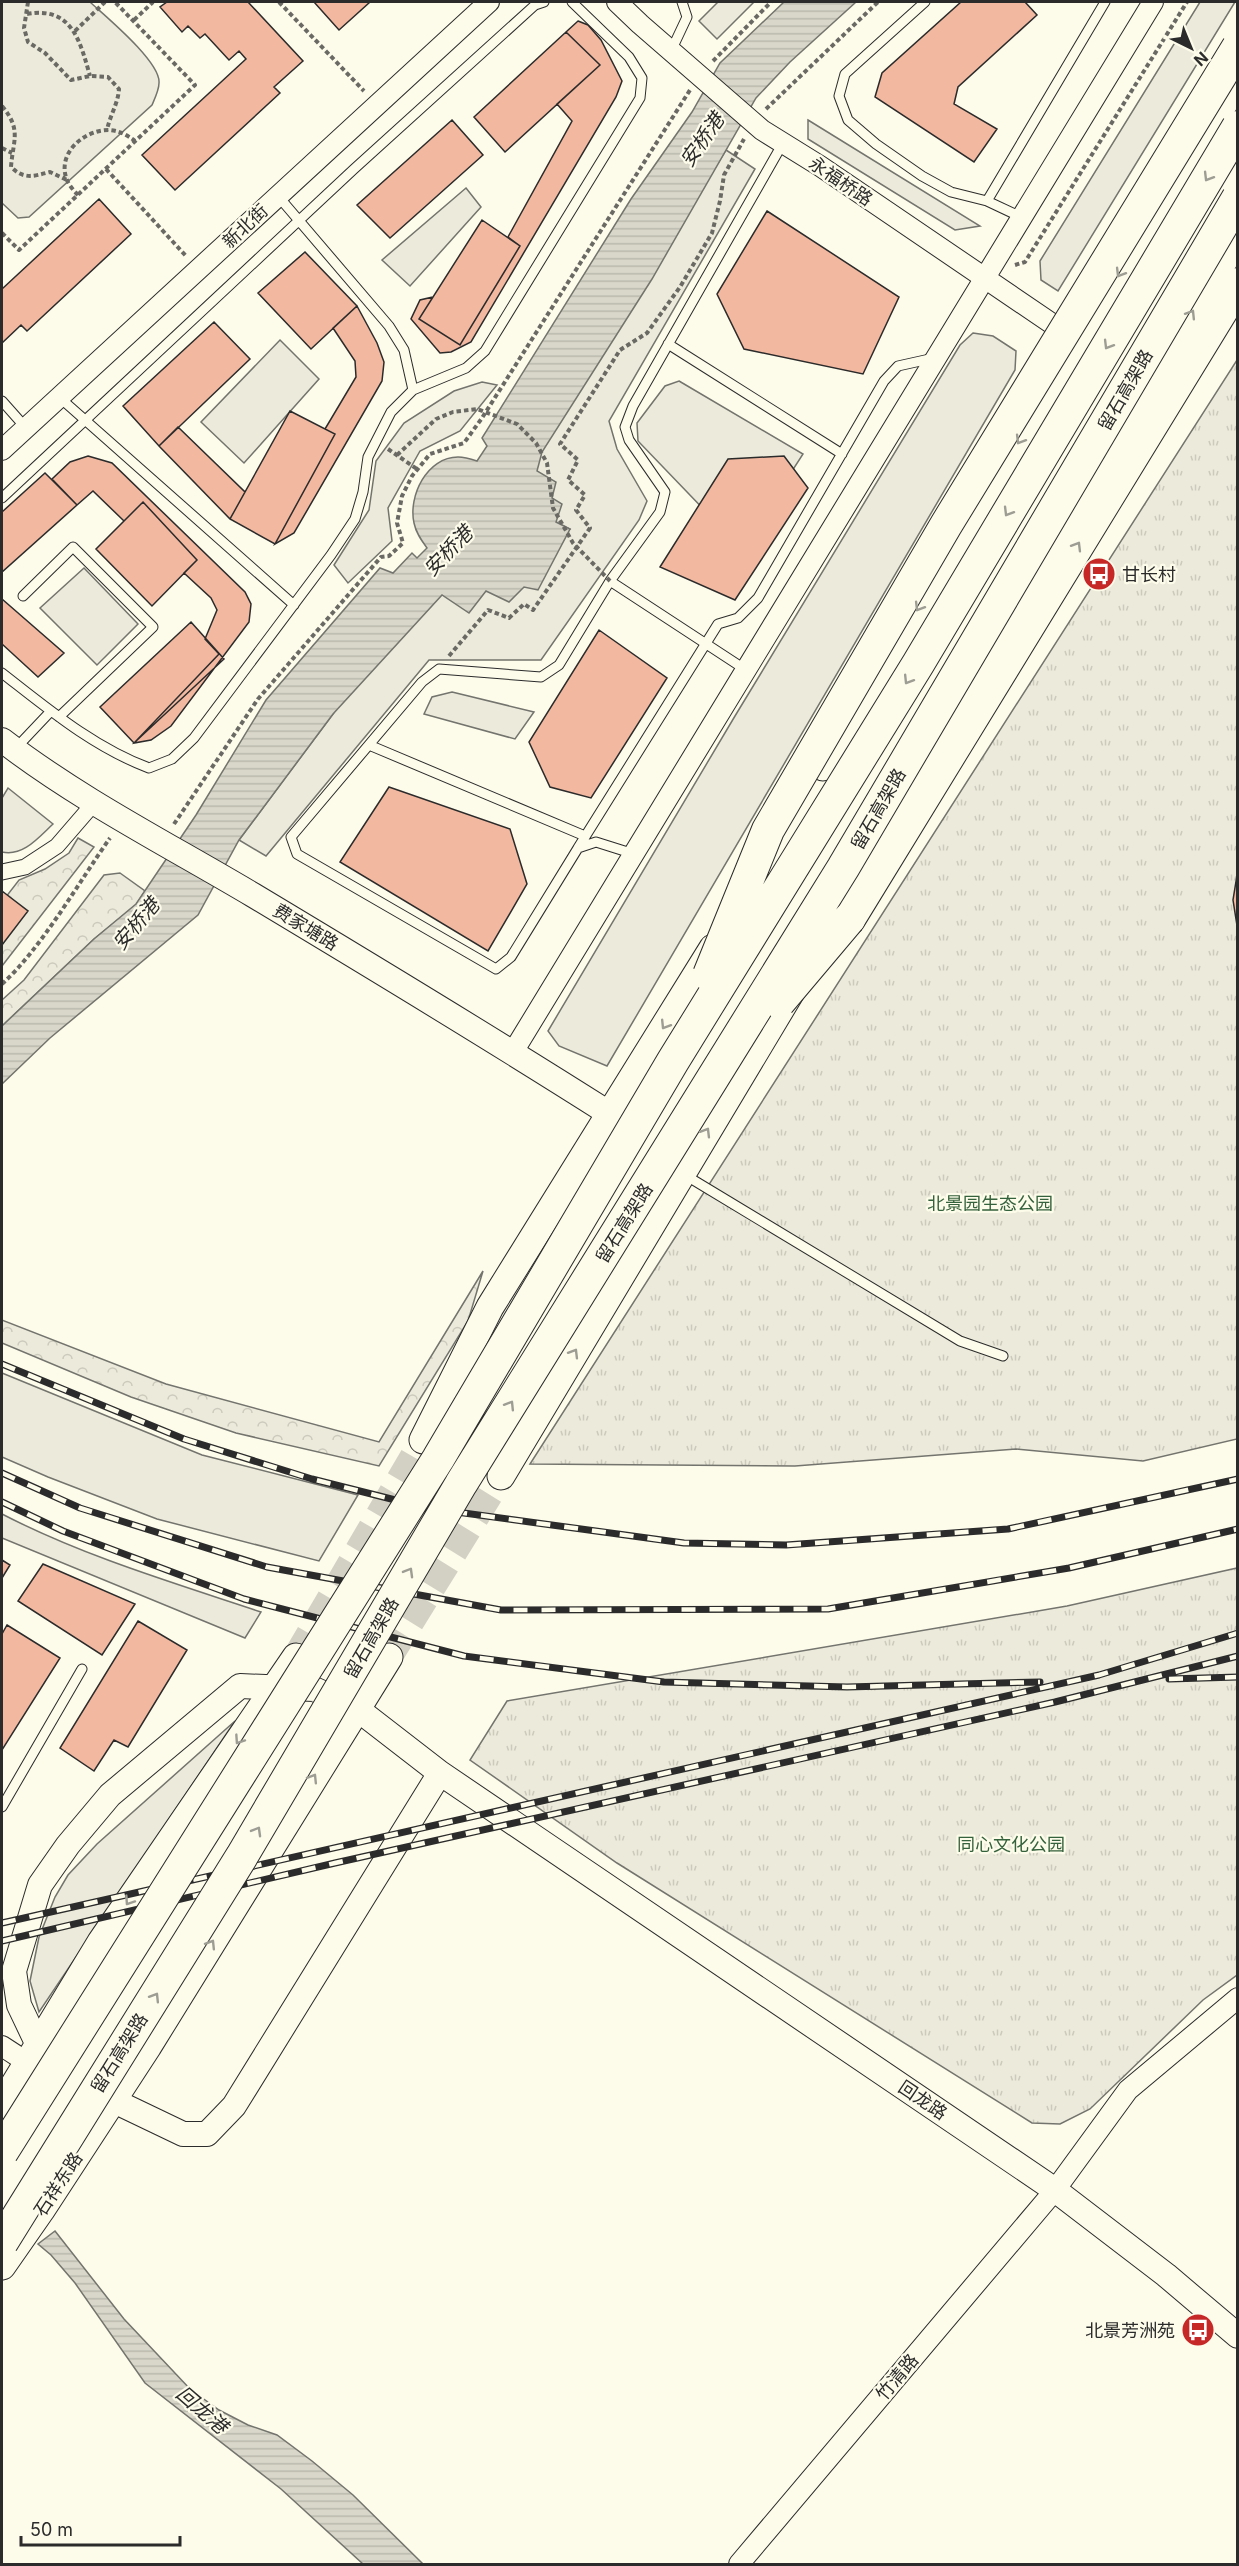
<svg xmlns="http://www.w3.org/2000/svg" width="1239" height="2566" font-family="Inter,'Noto Sans SC',sans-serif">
<defs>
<pattern id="forest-crowns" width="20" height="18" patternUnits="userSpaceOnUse" patternTransform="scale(1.5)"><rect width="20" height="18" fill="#ecebdb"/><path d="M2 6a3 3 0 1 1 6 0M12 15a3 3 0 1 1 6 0" fill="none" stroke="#cbcabc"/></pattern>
<pattern id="park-tufts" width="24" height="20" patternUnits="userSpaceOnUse" patternTransform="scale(1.5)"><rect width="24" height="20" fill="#ecebdb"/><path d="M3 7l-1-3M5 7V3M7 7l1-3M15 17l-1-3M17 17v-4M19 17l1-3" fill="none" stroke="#cbcabc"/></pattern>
<pattern id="water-rules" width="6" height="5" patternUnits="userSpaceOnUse" patternTransform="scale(1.5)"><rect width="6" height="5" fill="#d8d7c9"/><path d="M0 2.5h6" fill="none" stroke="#bab9ad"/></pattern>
</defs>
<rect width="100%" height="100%" fill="#fdfbea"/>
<path fill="#ecebdb" stroke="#74746e" stroke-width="1.5" d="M2,2H90C105,16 161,62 159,83C159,90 155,98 152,105L29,217L18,218L2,203Z
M718,2H754L717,39L699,21Z
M1200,2H1235L1058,291L1041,280L1040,261Z
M808,120L980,226L955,230L808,139Z
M726,150L755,169L609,421L617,449L647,501L639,520L541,660H429L266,856L239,840L333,714L423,576L486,591L570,529L556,522L537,471L538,454Z
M466,188L481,207L410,286L382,260Z
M973,333L993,336L1016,351L1015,370L607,1066L559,1046L548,1031L735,716L960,345Z
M280,340L319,379L244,463L201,422Z
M679,381L803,454L747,541L713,519L638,441L637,423L665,386Z
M482,382L497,385L460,431L420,451L388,508L392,541L348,583L334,565L369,510L376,461L404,423L454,391Z
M84,568L138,624L97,665L40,608Z
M452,692L534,712L515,739L424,714L432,697Z
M8,788L53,824C39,837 23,857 2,852V798Z
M2,1373L202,1455L358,1495L319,1561L157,1519L48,1477L2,1457Z
M2,1514C83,1556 174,1583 261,1612L245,1638L2,1538Z
M235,1721L39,2012L30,1981L39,1937L55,1897L68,1875L97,1844Z"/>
<path fill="url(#forest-crowns)" stroke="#74746e" stroke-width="1.5" d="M78,838L94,847L2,966V902L19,880L45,869L69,853Z
M120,873L145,891L136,905L94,939L2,1026V1000L24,980L104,875Z
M483,1271L468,1321L379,1466L236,1433L131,1397L2,1343V1320L166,1384L379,1442Z"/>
<path fill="url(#park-tufts)" stroke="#74746e" stroke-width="1.5" d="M1237,360V1439L1143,1461L1016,1449L795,1466L530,1464Z
M1237,1568V1975L1203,2000L1090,2109L1060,2124L1032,2123L617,1863L470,1760L507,1701L1067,1606Z"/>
<path fill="url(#water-rules)" stroke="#74746e" stroke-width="1.5" d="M784,2H856L790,62L756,98L652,279L542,452L537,471L556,482L552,498L562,504L556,522L570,529L538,590L524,587L509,602L486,591L469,613L442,595L333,714L239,840L198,915L50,1038L2,1084V1026L94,939L136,904L196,815L266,700L380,568L393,573L412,553L417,558L427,548C421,540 416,533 414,523C408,496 427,457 458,457C464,457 471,459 477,461L487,446L482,438L631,199L692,112L720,63Z
M55,2231L124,2319L190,2389L219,2410L248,2425L277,2435L312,2461L353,2495L423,2564H363L281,2489L145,2383L75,2283L51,2255L38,2244Z"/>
<path fill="#f2b8a0" stroke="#2b2b2b" stroke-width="1.5" d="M167,2H248L303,61L274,87L280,93L175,190L142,155L246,59L239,51L229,60L205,34L200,38L188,26L182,32L160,7Z
M314,2H370L339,30Z
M961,2H1025L1037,15L958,87L954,104L997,129L974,162L875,97L882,73Z
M578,21L588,25L601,40L622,81L616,97L471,342L451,352L440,353L411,319L420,300L433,297L419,319L460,345L520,246L508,237L572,121L557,104L600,65L566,32Z
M566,32L600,65L505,152L474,117Z
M452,120L483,155L390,238L357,205Z
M99,199L131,234L27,331L21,325L2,343V289Z
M767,211L899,297L863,374L744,349L717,294Z
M482,220L520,246L460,345L419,319Z
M305,252L357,306L311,349L258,293Z
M357,306L377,343L384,362L382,381L294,533L275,544L335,434L325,429L356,377L355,361L333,328Z
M214,322L250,359L159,446L123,406Z
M290,411L335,434L275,544L230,519Z
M178,427L245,492L230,519L159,446Z
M88,456L112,463L245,592L251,604L249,622L171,726L151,740L134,743L219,654L205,639L217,610L211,598L184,573L197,560L143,502L124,521L93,491L77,505L52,479L70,462Z
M784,456L808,488L735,600L660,567L728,459Z
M45,473L77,505L2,572V512Z
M143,502L197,560L152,606L96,549Z
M2,599L64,653L38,677L2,644Z
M191,622L224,659L134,743L100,707Z
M599,630L667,678L591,798L550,787L529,742Z
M389,787L510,829L527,884L488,951L340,862Z
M1238,869V932L1233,900Z
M2,891L28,911L2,945Z
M2,1560L10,1565L2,1578Z
M43,1564L135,1604L102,1655L18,1601Z
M138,1621L187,1650L128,1747L114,1740L94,1771L60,1748Z
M7,1625L60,1658L2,1750V1634Z"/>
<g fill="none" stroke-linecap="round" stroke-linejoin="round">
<path stroke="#d3d1c4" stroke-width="27" stroke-dasharray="27 14" stroke-linecap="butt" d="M296,1657L423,1440
M389,1657L501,1476"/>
<defs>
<path id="service" d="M925,2L845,74L839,96L848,120L876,144L922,176L951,192L987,201L1021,217
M671,51L687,17L682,2
M278,196L389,326L404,350L413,390
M987,201L1105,2
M668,344L842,454
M59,397L294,605
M2,401L26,428
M2,498L354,169L535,5L544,2
M610,581L746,670
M23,596L73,547L153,627L59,717
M2,673C47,708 93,747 149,768L172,759L194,738L331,555L355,519L363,492L368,457L391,412L413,390L466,368L485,351L640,98L642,78L629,57L572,2
M369,745L585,836
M16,748L51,711
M578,848L718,624L738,618L758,598L884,381L898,366L934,358
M634,854L596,842L578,848L511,957L496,969L297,854L291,837L422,682L439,669L541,677L559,665L610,581L660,512L665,492L629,440L625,427L633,406L783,143
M685,1175L960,1341L1003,1356
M2,1807L82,1669"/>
<path id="pedestrian" d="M2,872L25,867L57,846L95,802"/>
<path id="minor" d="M617,2L640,24L762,130L820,166L1073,338
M2,450L489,2
M513,1052L1153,2
M2,2046L28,2063
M739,2564L1055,2190L1128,2090L1238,1998"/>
<path id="tertiary" d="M2,740C80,800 169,845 253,895C373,967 492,1039 610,1114
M38,2045L19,2005L14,1971L40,1885L68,1845L110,1795L240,1686L314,1689L356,1708L440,1773L1055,2190L1166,2275L1238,2336
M112,2100L183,2134H207L234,2106L440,1773"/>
<path id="secondary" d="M823,767L1238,80
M889,825L1164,356L1238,238
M423,1440L490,1307L713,948
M501,1476L795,985
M2,2105L101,1942L296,1657
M2,2266L41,2210L148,2046L389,1657"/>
<path id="trunk" d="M849,919L1238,284"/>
</defs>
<use href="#service" stroke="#2b2b2b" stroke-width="11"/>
<use href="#pedestrian" stroke="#2b2b2b" stroke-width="17"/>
<use href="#minor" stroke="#2b2b2b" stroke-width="22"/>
<use href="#tertiary" stroke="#2b2b2b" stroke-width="26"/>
<use href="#secondary" stroke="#2b2b2b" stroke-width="29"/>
<use href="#trunk" stroke="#2b2b2b" stroke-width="34"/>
<path stroke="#6a6964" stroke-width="4" stroke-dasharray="4.5 3" stroke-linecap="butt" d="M28,2L24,28L28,42L45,53L71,80L90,76L108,77L119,89C118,104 110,115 107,130
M279,2L364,91
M27,14C72,6 80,41 90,76
M134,20L153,2
M75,31L105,2
M713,61L771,2
M2,106C22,130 13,140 11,167C24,180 34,176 50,172L67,180
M766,109L878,2
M2,148L12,153
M106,169L186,256
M78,195C74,191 69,185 67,180C56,153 85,129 110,130C120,131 127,135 135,141
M2,233L19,250L195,85L115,2
M1015,265L1025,262L1187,2
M388,449L417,469
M449,656L488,610L509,618L524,604L533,610L590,528L576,510L585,495L568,480L578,460L560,444L620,350L647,333L680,287L712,233L720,201L724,175L744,139
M174,824L258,699L381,557L389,556L403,543L397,523L402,496L412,476L430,454L464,443L482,418L690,90
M2,984C41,949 79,882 110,838"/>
<use href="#service" stroke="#fdfbea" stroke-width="9"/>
<use href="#pedestrian" stroke="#fdfbea" stroke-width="15"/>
<use href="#minor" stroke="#fdfbea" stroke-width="20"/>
<use href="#tertiary" stroke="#fdfbea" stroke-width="24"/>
<use href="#secondary" stroke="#fdfbea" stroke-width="27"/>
<use href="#trunk" stroke="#fdfbea" stroke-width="32"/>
<defs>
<path id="rail" d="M2,1364L184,1439L312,1479L427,1508L684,1543L786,1545L1008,1529L1238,1479
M2,1473L80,1508L267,1567L501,1610L828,1609L1069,1568L1238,1529
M2,1502L63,1531L244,1599L464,1656L664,1682L847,1687L1040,1682
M1169,1679L1238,1677
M2,1923L1099,1675L1238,1633
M2,1941L335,1863L1055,1702L1238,1656"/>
</defs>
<use href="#rail" stroke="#2b2b2b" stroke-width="7"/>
<use href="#rail" stroke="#fdfbea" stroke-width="4.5" stroke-dasharray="14" stroke-linecap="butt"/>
<defs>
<path id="trunk-bridge" d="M709,975L768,830L946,525L1238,47
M779,1002L849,919
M2,2152L438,1459L673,1061L918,664L1238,127
M2,2242L242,1856L461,1484L843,868L1238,198"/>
</defs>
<use href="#trunk-bridge" stroke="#2b2b2b" stroke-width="34" stroke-linecap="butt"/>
<path stroke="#6a6964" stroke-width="4" stroke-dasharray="4.5 3" stroke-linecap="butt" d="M397,455L436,419L453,412L477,409L517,424L536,443L547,463L553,508L573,543L610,581"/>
<use href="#trunk-bridge" stroke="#fdfbea" stroke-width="32"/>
</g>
<defs><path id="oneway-chevron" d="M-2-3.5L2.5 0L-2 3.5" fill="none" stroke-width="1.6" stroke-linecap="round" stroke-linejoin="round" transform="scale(1.5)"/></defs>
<g stroke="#9e9d94">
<use href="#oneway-chevron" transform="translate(1208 177) rotate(121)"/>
<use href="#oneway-chevron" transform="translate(1120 273) rotate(121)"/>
<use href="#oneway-chevron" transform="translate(1191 314) rotate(-58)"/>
<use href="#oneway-chevron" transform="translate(1108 345) rotate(121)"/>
<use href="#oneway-chevron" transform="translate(1020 440) rotate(121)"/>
<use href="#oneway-chevron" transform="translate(1008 512) rotate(121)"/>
<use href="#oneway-chevron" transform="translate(1077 546) rotate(-59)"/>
<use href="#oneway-chevron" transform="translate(919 607) rotate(121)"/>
<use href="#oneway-chevron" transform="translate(908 680) rotate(122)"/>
<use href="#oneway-chevron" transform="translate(665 1025) rotate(122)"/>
<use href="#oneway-chevron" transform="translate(706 1132) rotate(-59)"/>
<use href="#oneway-chevron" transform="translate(574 1353) rotate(-59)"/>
<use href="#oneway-chevron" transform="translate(510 1405) rotate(-58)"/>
<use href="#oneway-chevron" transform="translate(409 1572) rotate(-60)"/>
<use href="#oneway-chevron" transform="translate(239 1740) rotate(124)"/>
<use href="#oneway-chevron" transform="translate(313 1778) rotate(-58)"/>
<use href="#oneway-chevron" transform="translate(257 1831) rotate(-60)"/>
<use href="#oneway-chevron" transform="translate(129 1901) rotate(124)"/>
<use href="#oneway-chevron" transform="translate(211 1944) rotate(-58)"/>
<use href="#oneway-chevron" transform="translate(155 1997) rotate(-58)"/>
</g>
<defs>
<symbol id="bus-disc" viewBox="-11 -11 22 22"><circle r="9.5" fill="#c62828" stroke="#fdfbea"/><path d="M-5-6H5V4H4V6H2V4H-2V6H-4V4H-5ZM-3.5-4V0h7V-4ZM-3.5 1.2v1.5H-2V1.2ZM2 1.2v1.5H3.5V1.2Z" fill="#fff"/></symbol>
</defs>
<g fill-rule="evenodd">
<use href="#bus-disc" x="1080" y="555" width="38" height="38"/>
<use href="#bus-disc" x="1179" y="2311" width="38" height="38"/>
</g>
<g text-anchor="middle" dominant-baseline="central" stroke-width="4.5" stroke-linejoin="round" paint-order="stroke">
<g font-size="18" fill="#2b2b2b" stroke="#fdfbea">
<text transform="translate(841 181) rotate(34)">永福桥路</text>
<text transform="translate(245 226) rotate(-43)">新北街</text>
<text transform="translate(1125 390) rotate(-60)">留石高架路</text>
<text transform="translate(878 809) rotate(-60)">留石高架路</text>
<text transform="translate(306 927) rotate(31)">费家塘路</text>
<text transform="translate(624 1223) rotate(-58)">留石高架路</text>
<text transform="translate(371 1638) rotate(-60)">留石高架路</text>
<text transform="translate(119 2053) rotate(-58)">留石高架路</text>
<text transform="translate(923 2100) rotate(34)">回龙路</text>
<text transform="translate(58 2184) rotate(-57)">石祥东路</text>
<text transform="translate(897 2377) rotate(-50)">竹清路</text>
</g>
<g font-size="18" fill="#2b2b2b" stroke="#fdfbea" text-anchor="start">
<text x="1122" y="574">甘长村</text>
<text x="1175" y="2330" text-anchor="end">北景芳洲苑</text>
</g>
<g font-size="18" fill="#34623c" stroke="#fdfbea">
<text x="990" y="1203">北景园生态公园</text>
<text x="1011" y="1844">同心文化公园</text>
</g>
<g font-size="20" font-style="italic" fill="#2b2b2b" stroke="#fdfbea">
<text transform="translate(702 140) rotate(-55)">安桥港</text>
<text transform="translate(448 551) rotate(-46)">安桥港</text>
<text transform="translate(136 924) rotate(-50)">安桥港</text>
<text transform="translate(202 2410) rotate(41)">回龙港</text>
</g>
</g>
<rect width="1239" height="2566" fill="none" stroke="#2b2b2b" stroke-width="6"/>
<g transform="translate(1191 48) rotate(137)" stroke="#fdfbea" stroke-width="4.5" paint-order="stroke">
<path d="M0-4.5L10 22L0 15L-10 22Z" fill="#2b2b2b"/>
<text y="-9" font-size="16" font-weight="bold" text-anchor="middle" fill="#2b2b2b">N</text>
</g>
<path d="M21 2536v9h159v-9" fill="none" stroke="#2b2b2b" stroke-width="3"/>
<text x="30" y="2536" font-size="18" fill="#2b2b2b" stroke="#fdfbea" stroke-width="4.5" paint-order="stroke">50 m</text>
</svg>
